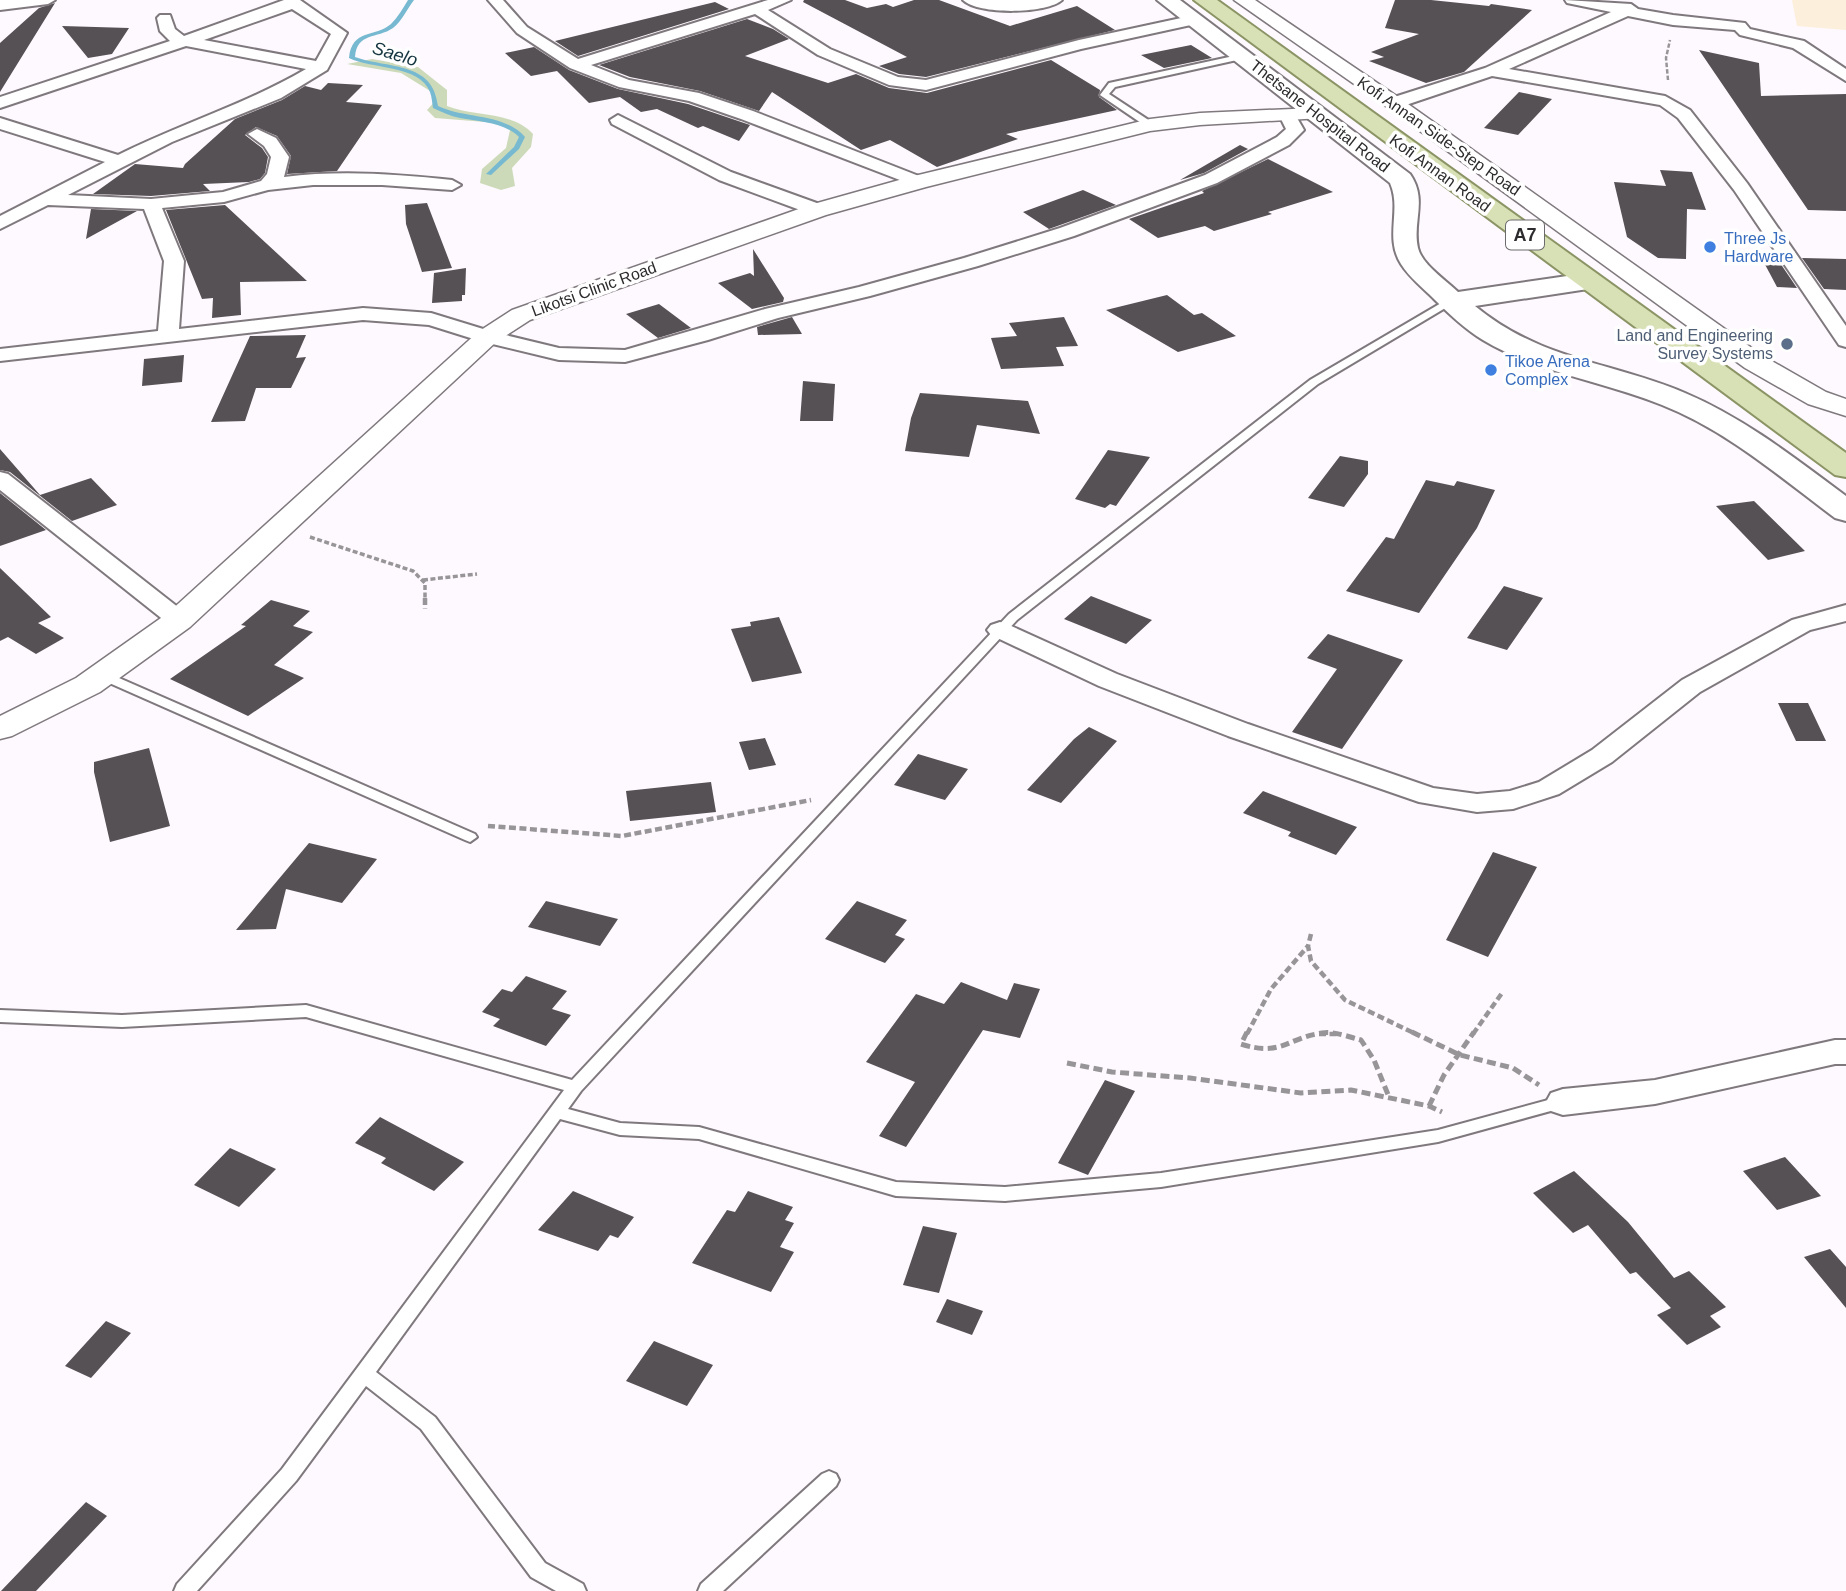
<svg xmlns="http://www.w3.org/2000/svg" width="1846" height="1591" font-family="Arial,sans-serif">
<rect width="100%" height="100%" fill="#fef9fe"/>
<path fill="#fcefdb" d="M1792,0H1846V30L1797,26Z"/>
<path fill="#ccdab9" d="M372,59L418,67L447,90V106C475,117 512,111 533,134L531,147L512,168L515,186L501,190L480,183L482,169L506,148L510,130L498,123L435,118L427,110L436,100L435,94L401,73L347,64Z"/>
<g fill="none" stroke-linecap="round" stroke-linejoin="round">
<path fill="#76b9d1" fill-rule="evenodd" d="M408,0H414C407,9 402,21 393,28C377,39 357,32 355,57C389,69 433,61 438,106C465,119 504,113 525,137L519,149L491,175L486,174L514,147L519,137C504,122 480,122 460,118C450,116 442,112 433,108C432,103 432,97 430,92C420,65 371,69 349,58C352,28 375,38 391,24C398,17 403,8 408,0Z"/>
</g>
<path fill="#565155" d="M804,0H845L867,8L886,4L893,7L914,0H939L1010,26L1077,6L1115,30L926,77L899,74L879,66L907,57L803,2Z
M1395,0H1431L1489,6L1491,4L1532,10L1464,72L1426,83L1369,61L1384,57L1371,52L1419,34L1385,28Z
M715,2L729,9L578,56L555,41Z
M55,3L0,92V43L39,8Z
M747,19L773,29L789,39L745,56L828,83L856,74L889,88L927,93L1051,60L1100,90L1099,97L1117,110L1006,134L1018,139L937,167L890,140L861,150L772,92L759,111L700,91L630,77L599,65Z
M62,26L129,28L112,54L88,58Z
M1191,45L1212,58L1164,68L1141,55Z
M534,47L569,70L618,89L688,104L750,125L739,141L703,126L698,128L657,109L641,112L620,97L589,103L557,71L531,76L505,53Z
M1699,50L1759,63L1761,96L1846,94V211L1808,210Z
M328,83L363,85L346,102L382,105L337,171L287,174L291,156L277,136L256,127L245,135L262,148L268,157L265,173L260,179L249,182L203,184L210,191L151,196L93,194L135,164L183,168L185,164L235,119L282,100L305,86L321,90Z
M1519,92L1552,99L1518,135L1484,128Z
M1240,145L1248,149L1204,173L1180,180Z
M1268,159L1333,192L1268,212L1272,214L1214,231L1205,226L1158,238L1129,219L1204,193L1202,191Z
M1660,170L1692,172L1706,210L1687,209L1686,259L1658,258L1627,237L1614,182L1666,186Z
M1083,190L1116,205L1049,229L1023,212Z
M427,203L452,268L422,272L406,224L405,205Z
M225,205L307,281L240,282L241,315L212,318L213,298L202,299L166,210Z
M91,209L137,211L86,239Z
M753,249L784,298L783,302L752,309L718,283L750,273L754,276Z
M1761,257H1776L1797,288L1777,287Z
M1802,258L1846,259V290L1824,289Z
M466,268L465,295H462V301L432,303L434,273Z
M1167,295L1194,315L1202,313L1236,336L1178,352L1106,310Z
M659,304L691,328L658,338L626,314Z
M792,317L802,334L758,335L757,327Z
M1064,317L1078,346L1056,347L1064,366L1001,369L991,338L1017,336L1009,323Z
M306,335L296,358L306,357L291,388H256L245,421L211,422L250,336Z
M184,355L182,382L142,386L144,359Z
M803,381L835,384L833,421H800Z
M920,393L1028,401L1040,434L977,425L969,457L905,451L911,418Z
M0,449L40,495L91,478L117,505L72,521L10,472L0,470Z
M1108,450L1150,457L1116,506L1110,504L1105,508L1075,499Z
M1340,456L1368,461V474L1344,507L1308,498Z
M1426,480L1454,486L1457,481L1495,490L1477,528L1419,613L1346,591L1386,537L1394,539Z
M0,493L46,530L0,546Z
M1754,501L1805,551L1768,560L1716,506Z
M0,568L51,617L38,623L64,638L36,654L8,637L0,641Z
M1504,586L1543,598L1507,650L1467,638Z
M1091,596L1152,620L1126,644L1064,619Z
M271,600L310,611L293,626L313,632L274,665L304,678L248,716L170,679L246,626L241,625Z
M779,617L802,673L752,682L731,629L751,626L750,622Z
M1328,634L1403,660L1342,749L1292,732L1337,669L1307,658Z
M1778,703H1808L1826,741H1796Z
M1089,727L1117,741L1061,803L1027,790L1074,739Z
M765,738L776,765L749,770L739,742Z
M149,748L170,826L110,842L94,772V762Z
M918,754L968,769L945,800L894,785Z
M711,782L716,812L630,821L626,791Z
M1263,791L1357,827L1336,855L1288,836L1291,832L1243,813Z
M309,843L377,859L342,903L286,889L276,929L236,930Z
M1493,852L1537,867L1488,957L1446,940Z
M546,901L618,919L600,946L528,927Z
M857,901L907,920L895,935L905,939L885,963L825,939Z
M526,976L567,991L552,1009L571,1015L546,1046L493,1026L500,1019L482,1012L502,989L512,992Z
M961,982L1007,1000L1014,983L1040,989L1020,1038L983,1030L906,1147L879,1136L915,1082L866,1062L916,994L944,1004Z
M1105,1080L1135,1091L1088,1175L1058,1163Z
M380,1117L464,1162L434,1191L381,1163L386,1158L355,1143Z
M230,1148L276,1169L239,1207L194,1185Z
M1785,1157L1821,1196L1777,1210L1743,1171Z
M1574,1171L1628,1222L1674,1278L1689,1271L1726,1307L1710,1316L1721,1327L1687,1345L1657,1315L1671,1308L1636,1272L1630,1274L1588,1225L1573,1233L1533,1193Z
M573,1191L634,1217L618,1238L610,1235L598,1251L538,1230Z
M748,1191L793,1207L785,1220L794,1223L780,1247L794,1252L771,1292L692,1263L727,1210L735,1212Z
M923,1226L957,1233L939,1293L903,1285Z
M1830,1249L1846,1267V1308L1804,1257Z
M947,1299L983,1311L972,1335L936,1322Z
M106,1321L131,1333L91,1378L65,1366Z
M654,1341L713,1365L687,1406L626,1381Z
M86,1502L107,1516L36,1591H1Z"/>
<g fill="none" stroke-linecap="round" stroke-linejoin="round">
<defs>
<path id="service" d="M1243,54H1246V58L1115,87L1109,94L1153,123V127H1147L1100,95L1109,83Z
M1448,299L1457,301L1318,384L1017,620L581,1091L568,1109L620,1123L699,1127L896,1182L1005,1187L1161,1173L1438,1130L1563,1096L1569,1098L1571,1102L1569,1106L1438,1142L1161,1187L1005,1201L896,1196L699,1139L620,1135L560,1119L376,1372L435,1417L545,1563L583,1584L586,1591H556L531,1577L421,1429L366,1386L296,1481L197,1591H174L177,1584L282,1469L564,1090L306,1017L122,1027L0,1022V1010L122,1015L306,1005L572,1080L1009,614L1310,380Z
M103,671L475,834L477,837L470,842L465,840L98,678L96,675L98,672Z
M829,1471L836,1474L839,1480L836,1486L723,1591H698L701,1584L822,1474Z"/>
<path id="minor" d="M0,0H55L48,4L0,10Z
M284,0H300L347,33L327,70L281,98L172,142L68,195L151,199L223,192L261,181L267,174L271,157L264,146L248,134L257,129L276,138L289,157L284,177C340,170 396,174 452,180L461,185L452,190L382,185H313L268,190L224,202L162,208L184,261L179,329L363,308L431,313L493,332L559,348L625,350L765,309L859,287L964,258L1060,228L1205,175L1277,137L1286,129L1279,115L1281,111H1293L1304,130L1289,145L1217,183L1074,236L978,266L870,296L778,318L708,340L625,362L559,360L480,341L429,325L363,320L0,361V349L158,331L164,261L144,209L48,205L0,229V216L105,162L0,129V118L118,155C180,124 246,104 306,69L186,46L0,108V97L170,41L160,31L157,18L160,15H170L175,29L184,36ZM292,9L331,34L316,61L204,40Z
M488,0H503L527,27L578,59L768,0H791L768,10L830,49L898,77L926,80L1079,40L1195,15L1203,20L1200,23L1081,49L926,90L889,85L818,55L755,14L591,65L629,80L699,93L753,111L924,178L927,182L924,186L918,187L741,119L689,101L619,87L570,68L517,33Z
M963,0H1062C1047,14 978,15 963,0Z
M1565,0L1631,4L1638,9L1673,15L1745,23L1750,29L1804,41L1846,69V81L1793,48L1740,35L1735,30L1673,25L1628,16L1509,69L1665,96L1690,110L1747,183L1846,326V347L1839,345L1734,190L1678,118L1660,105L1492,76L1400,107H1388L1386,103L1388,99L1485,68L1611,12L1567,3Z
M618,115L731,172L825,206L827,210L818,216L811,214L719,180L612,124L610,120Z
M0,472L8,474L188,615L192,620L188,625L179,628L170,625L0,490Z
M1846,605V621L1810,630L1700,692L1612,762L1559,794L1513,809L1477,812L1419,802L1228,736L1099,686L991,635L987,630L991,625L1000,622L1009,625L1117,674L1248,724L1433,788L1477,794L1510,791L1539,782L1592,750L1682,680L1792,620Z
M1835,1040H1846V1064H1835L1655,1104L1563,1115L1551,1111L1546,1102L1551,1093L1563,1089L1655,1080Z"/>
<path id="tertiary" d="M1234,0H1255L1401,99L1763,356L1826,392L1846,399V416L1808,404L1745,368L1387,107Z
M1315,108L1322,110L1326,114L1322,118L1200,125L1150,131L926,187L826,215L530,320L496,342L190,627L100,692L12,736L0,739V716L76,678L168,613L478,332L512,310L810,205L910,177L1150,119L1200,113Z"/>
<path id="secondary" d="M1157,0H1180L1410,174C1428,200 1412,221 1418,248C1422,265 1446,280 1458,292L1588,273L1598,275L1601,281L1598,287L1588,289L1475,306C1542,361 1609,361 1685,393C1744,418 1795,458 1846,496V521L1835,518C1780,477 1726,430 1662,405C1603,381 1538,373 1483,340C1465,329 1448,313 1434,299C1423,288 1409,277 1401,264C1384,237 1402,210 1390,183Z"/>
<path id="primary" d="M1194,0H1217L1846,453V477L1835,475Z"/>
</defs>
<use href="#service" stroke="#7f797e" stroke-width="4"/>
<use href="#minor" stroke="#7f797e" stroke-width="4"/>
<use href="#tertiary" stroke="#7f797e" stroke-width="3"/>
<use href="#secondary" stroke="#7f797e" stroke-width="4"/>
<use href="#primary" stroke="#8b9465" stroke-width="4"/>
<path stroke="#989598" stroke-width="2.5" stroke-dasharray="4.5 2" stroke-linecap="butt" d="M1668,80L1666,58L1670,40"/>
<path stroke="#989598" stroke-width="3.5" stroke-dasharray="5 2.5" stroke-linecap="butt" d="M310,537L413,571L425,583V600
M423,580L477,574"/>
<path stroke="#989598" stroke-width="4.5" stroke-dasharray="7 3.5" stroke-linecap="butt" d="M425,598V609
M488,826L622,836L811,800
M1311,934L1308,946L1311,961L1345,1000L1416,1034
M1247,1034L1271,989L1308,946
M1319,1034H1337
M1473,1034L1502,993"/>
<path stroke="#989598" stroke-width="5" stroke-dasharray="9 4.5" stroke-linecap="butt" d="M1247,1032L1241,1044C1281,1057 1287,1038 1322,1033C1335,1031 1349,1037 1361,1040L1374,1060L1389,1097
M1412,1032L1460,1055L1513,1068L1539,1085
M1067,1063L1112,1072L1190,1078L1301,1093L1351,1090L1429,1106L1442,1112
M1429,1106L1444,1075L1474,1032"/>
<use href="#service" fill="#fff" fill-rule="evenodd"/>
<use href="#minor" fill="#fff" fill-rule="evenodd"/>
<use href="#tertiary" fill="#fff" fill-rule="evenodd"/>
<use href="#secondary" fill="#fff" fill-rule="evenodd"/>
<use href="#primary" fill="#d8e0b5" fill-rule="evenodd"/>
</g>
<g fill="#3f7fe0" stroke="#fff" stroke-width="2.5">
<circle cx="1710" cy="247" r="7"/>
<circle cx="1491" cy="370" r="7"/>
</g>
<circle fill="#5c6f8a" stroke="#fff" stroke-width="2.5" cx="1787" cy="344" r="7"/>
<g text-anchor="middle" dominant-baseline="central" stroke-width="7" stroke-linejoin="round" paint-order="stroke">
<g font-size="16" fill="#2d2b2d" stroke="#fff">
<text transform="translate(1320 116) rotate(38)">Thetsane Hospital Road</text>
<text transform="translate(1439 136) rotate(35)">Kofi Annan Side-Step Road</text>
<text transform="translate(1440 173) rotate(36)">Kofi Annan Road</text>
<text transform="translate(594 289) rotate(-20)">Likotsi Clinic Road</text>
</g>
<g font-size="16" fill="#366cbe" stroke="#fff" text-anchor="start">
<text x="1724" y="238">Three Js<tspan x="1724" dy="18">Hardware</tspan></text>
<text x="1505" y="361">Tikoe Arena<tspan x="1505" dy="18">Complex</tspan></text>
</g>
<g font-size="16" fill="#4e5e75" stroke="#fff" text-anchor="end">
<text x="1773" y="335">Land and Engineering<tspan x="1773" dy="18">Survey Systems</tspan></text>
</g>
<g font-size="18" font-style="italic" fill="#163641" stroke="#fff">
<text transform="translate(395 54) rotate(17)">Saelo</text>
</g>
<rect fill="#fff" stroke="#6c6b6c" stroke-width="2" x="1506" y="220.5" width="38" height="29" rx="5"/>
<g font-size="18" font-weight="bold" fill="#2d2b2d">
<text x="1525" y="235">A7</text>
</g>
</g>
</svg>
